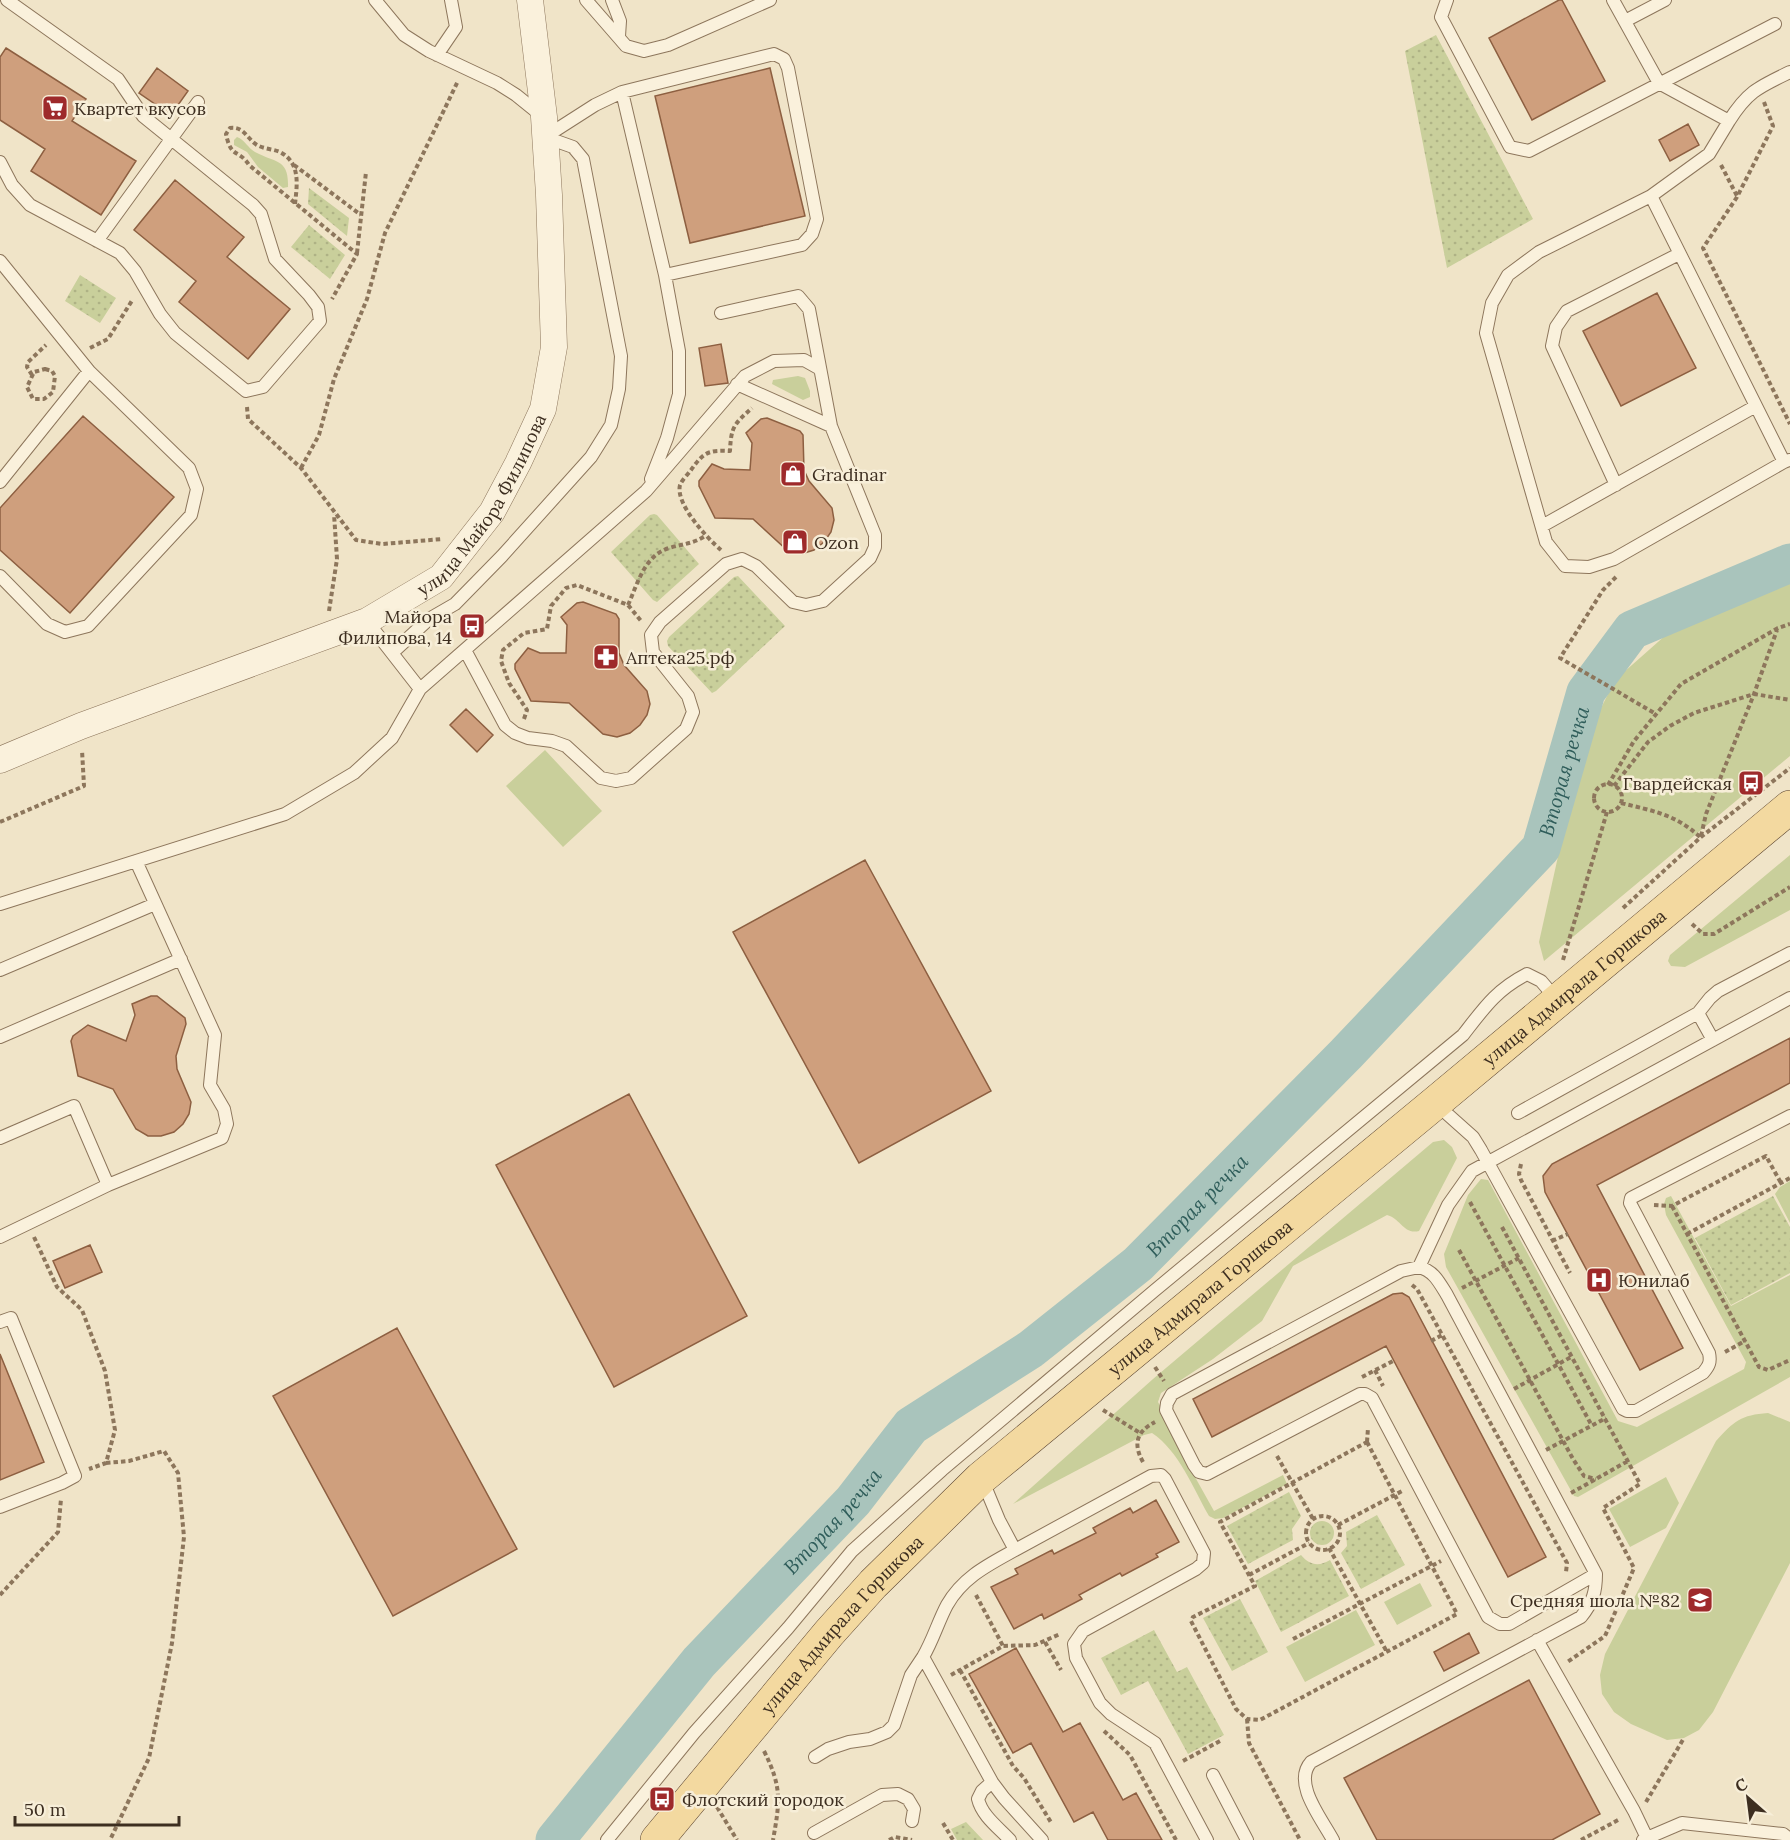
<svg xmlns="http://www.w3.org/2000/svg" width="1790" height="1840" font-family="Lora,serif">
<defs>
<pattern id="park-dots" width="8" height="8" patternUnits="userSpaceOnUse" patternTransform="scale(1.5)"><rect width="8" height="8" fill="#c9cf9b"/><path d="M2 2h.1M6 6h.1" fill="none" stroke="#aeb285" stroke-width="1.8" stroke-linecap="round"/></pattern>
</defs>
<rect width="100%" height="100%" fill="#f0e4c8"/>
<path fill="#c9cf9b" d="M237,137C245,140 248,148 255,152C275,163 289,158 288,187L283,188L258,167L247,152L234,145V140Z
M798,376L805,378L810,391V397L803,400L772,384L773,380Z
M1790,579V756L1544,961L1539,942L1573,789L1594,722L1615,680L1667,634L1711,609Z
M545,750L602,811L563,847L506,786Z
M1790,855V910L1685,967L1671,966L1668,961L1670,955Z
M1444,1140L1452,1147L1457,1158L1419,1231C1404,1235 1400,1218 1387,1215L1293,1266L1262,1321L1213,1359L1161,1393L1158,1402L1196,1470L1195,1477L1214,1511L1283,1475L1287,1484L1223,1518L1215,1519L1209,1516C1193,1488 1179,1451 1152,1433L1144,1435L1013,1504L1153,1379L1433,1142Z
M1481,1179L1488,1180L1618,1421L1637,1427L1744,1369L1746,1362L1666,1215L1664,1204L1666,1198L1671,1196L1731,1306L1790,1275V1377L1578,1497L1574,1496L1446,1267L1444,1254L1468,1195Z
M1790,1181V1223L1775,1194L1780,1187Z
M1768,1413L1790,1422V1563L1713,1712L1699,1730L1684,1738L1667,1740L1631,1724L1614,1712L1602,1694L1600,1675L1605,1654L1716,1441C1734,1421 1741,1415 1768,1413Z
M1666,1477L1679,1503L1666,1528L1630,1547L1609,1509Z
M1420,1583L1432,1606L1397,1625L1384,1602Z
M1356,1610L1375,1645L1305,1682L1286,1647Z"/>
<path fill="url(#park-dots)" d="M1436,35L1533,219L1447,268L1405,51Z
M309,188L349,218L347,236L308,204Z
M309,225L345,255L330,279L291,247Z
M80,275L116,298L100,323L65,301Z
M654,514L657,515L699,564L657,602L653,600L611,552L650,515Z
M738,576L785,626L716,691L712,693L668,646L667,641L669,637L734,577Z
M1773,1196L1790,1227V1273L1731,1305L1695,1238Z
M1289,1492L1301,1516L1292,1529L1293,1540L1248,1564L1227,1526Z
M1377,1515L1405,1565L1361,1589L1341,1553L1347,1546L1346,1532Z
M1310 1533a12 12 0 1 1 24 0a12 12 0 1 1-24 0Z
M1301,1555C1309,1565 1319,1567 1330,1560L1349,1596L1281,1632L1255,1581Z
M1240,1599L1268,1652L1232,1671L1203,1618Z
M1154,1630L1177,1672L1187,1667L1224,1735L1188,1754L1148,1681L1121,1695L1101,1658Z
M966,1822L983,1840H957L951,1829Z"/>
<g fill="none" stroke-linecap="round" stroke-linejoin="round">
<path stroke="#a9c4bc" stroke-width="39" id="s1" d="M555,1840L699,1662L853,1501L911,1426L1031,1349L1138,1264L1346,1054L1541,848L1586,692L1632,630L1790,563"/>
</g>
<path fill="#cf9f7d" stroke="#8d5f41" stroke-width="1.5" d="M1559,0H1562L1605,81L1532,120L1489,38Z
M6,48L86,99L72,121L136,161L101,215L31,171L45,149L0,120V57Z
M157,68L188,91L171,115L139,93Z
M770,68L805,216L690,243L655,96Z
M1688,124L1699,145L1670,161L1659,140Z
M175,180L244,237L227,257L290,309L248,359L179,302L196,281L134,230Z
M1657,293L1696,368L1621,406L1583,331Z
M721,344L728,383L705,386L699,348Z
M83,416L174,497L70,613L0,550V508Z
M767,418L800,431L803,435L804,470L809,481L832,508L834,520L831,532L824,542L814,550L801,554L788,551L753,519L715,518L699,486V481L712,464L724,469L750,470L752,443L746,433L761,419Z
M583,602L616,614L619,619V653L624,665L647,691L650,704L647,715L640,725L630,733L617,737L603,734L569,703L531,701L515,669V664L528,648L540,653H566L567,625L561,617L577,603Z
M466,709L493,735L477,752L450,725Z
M865,860L991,1091L859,1163L733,932Z
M151,996H157L185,1018L186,1024L176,1056L177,1069L191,1102L189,1114L183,1124L174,1132L161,1136H148L136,1129L113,1089L78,1076L71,1041L73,1036L88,1025L126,1041L135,1015L132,1004Z
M1790,1038V1083L1597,1185L1683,1348L1640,1370L1545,1192L1543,1176L1552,1164Z
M629,1094L747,1316L614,1387L496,1165Z
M90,1245L102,1272L65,1288L53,1261Z
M1402,1293L1409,1297L1546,1557L1508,1577L1386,1346L1212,1437L1193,1399L1393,1294Z
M397,1328L517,1549L393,1616L273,1396Z
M0,1354L44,1462L0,1480Z
M1156,1500L1179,1542L1156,1554L1158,1557L1122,1576L1120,1573L1079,1595L1082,1599L1044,1619L1042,1614L1014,1629L991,1587L1018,1574L1015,1569L1052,1550L1054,1554L1096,1533L1093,1528L1130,1508L1133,1513Z
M1469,1633L1479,1653L1444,1671L1434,1652Z
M1016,1648L1063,1732L1080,1723L1123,1800L1136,1793L1162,1840H1108L1093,1812L1074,1822L1031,1743L1013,1753L969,1674Z
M1529,1680L1600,1814L1552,1840H1377L1344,1778Z"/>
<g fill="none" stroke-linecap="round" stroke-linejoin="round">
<defs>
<path id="service" d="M375,0L404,35L429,51L497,83L516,95L542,116
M586,0L626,46L644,51L668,45L770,0
M612,0L620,21L619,36
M1447,0L1441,17L1510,147L1529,151L1775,24
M1613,0L1659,83L1729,121L1709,154L1651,196L1784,462L1789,460
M1625,21L1665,0
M437,55L456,27L451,0
M622,92L774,54L784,59L788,68L817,219L812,234L802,245L665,275
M1729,121C1748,91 1759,87 1790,72
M545,137L595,105L622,92L665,275L679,351V394L667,438L651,479
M0,162L12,185L30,205L120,253L135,271L160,314L175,333L246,391L263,387L320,321L318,307L309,295L275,259L261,214L253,205L143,116L118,79L7,0
M1651,196L1539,252L1508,275L1492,303L1486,333L1546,542L1565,566L1589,567L1614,559L1784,462
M97,241L198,102
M0,261L89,371L0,482
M721,313L798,296L809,309L831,426
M1616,485L1552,346L1556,327L1567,311L1679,254
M1542,526L1756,406
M0,576L47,624L65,632L88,626L191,515L197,489L189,468L89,371
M367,621L420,689L646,491L745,376L774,361L804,360L820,369
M465,650L505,725L515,733L528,738L552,741L566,746L601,778L616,781L631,778L686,729L693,712L688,696L653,652L651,635L660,622L726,564L742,559L756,566L793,602L806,605L823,601L870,558L875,547V535L831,426L737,384
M392,653L429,619L455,604L502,556L591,457L611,425L619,389L621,356L583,159L573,147L545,137
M0,904L285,814L354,773L392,738L420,689
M0,970L155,904
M0,1037L181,959
M1713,1040L1698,1013L1710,998L1718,991L1790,953
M1436,1104L1473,1137L1481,1150L1623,1409L1627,1411H1636L1703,1373C1709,1366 1711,1362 1709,1353L1630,1203L1631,1198L1790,1116
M1518,1113L1698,1013
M0,1138L74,1106L108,1185
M0,1237L108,1185L222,1138L227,1124L224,1109L210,1085L215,1035L136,861
M1419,1267L1401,1271L1172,1394L1167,1403L1166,1410L1194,1465L1199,1472L1207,1474L1360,1394H1365L1372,1398L1488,1617L1500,1624H1509L1596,1574
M0,1322L11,1318L75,1476L62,1483L0,1507
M982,1479L999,1520L1015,1550L1151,1476L1161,1475L1165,1479L1204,1553L1203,1563L1196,1569L1083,1631L1074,1644L1076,1658L1100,1703L1111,1714L1155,1743L1207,1840
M1015,1550C988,1565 963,1577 947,1605C938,1622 933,1640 923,1657L992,1782L1004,1798L1042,1840
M1537,1640L1634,1811L1647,1838L1643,1840
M815,1757L828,1749L849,1742L870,1739L887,1732L894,1725L911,1675L923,1657
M1213,1775L1247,1840
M992,1782L982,1791L978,1799C982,1816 999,1828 1010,1840
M814,1833L882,1795L898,1794L908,1799L914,1809L912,1821
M607,1840L694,1733L788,1628L852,1551L942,1470L1154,1291L1463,1035C1484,1008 1496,990 1527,974L1541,981L1558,1001
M1333,1840C1322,1819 1292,1783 1311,1762L1581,1617C1593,1602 1596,1592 1596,1574L1447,1295C1439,1282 1434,1271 1419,1267L1448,1205L1472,1171L1790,998
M1648,1840L1647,1838L1682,1823L1783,1834L1790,1839"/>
<g id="minor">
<path id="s2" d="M0,760L81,726L367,621L441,577L492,512L518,463L543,409L554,347L549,195L544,117L530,0"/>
</g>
<g id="primary">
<path id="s3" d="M657,1840L829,1633L873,1584L981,1478L1435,1103L1790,807"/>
</g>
</defs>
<use href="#service" stroke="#8d765c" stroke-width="14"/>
<use href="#minor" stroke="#8d765c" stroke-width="27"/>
<use href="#primary" stroke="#5b4430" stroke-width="34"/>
<path stroke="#8d765c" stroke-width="4" stroke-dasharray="4.5 3" stroke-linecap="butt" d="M1764,102L1773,126L1737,197L1703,248L1790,424
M294,165L361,215
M1721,165L1737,196
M295,204C297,185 301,163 280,152C273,149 264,149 257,145C247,139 244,126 230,128L226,134C231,159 239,149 249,165L357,254L332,299
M357,253L366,172
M90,348L108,339L133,299
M45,369L52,371L55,376L53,392L44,399H33L27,387L34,372Z
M32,375L27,367L28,362L46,345
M247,407L248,419L301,468L356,540L382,544L443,539
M301,468L319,435L334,379L367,299L385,233L458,81
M721,550C708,539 675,504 680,485C682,480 688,474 691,470C704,452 708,450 730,451C731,427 734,424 752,408
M1616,577L1603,590L1560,658L1656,714
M628,605C638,583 644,556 669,548C682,544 693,544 705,536
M329,611L337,559L334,514
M524,719L527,710L509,683L501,661L503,650L524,633L547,629L551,606L566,588L577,585L628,605L642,622
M1594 798a14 14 0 1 1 28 0a14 14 0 1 1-28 0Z
M1608,785L1634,741L1681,684L1778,628L1790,624
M1614,786L1648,742L1670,726L1694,713L1754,694L1790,700
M1621,803C1653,811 1675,814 1700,837
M0,822L84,786L82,750
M1701,836L1706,814L1754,694L1777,630
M1623,908L1701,837L1790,768
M1692,924L1703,934H1714L1790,887
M1563,960L1607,812
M1521,1164L1519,1174L1521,1180L1570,1273
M1470,1202L1592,1426
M1654,1205L1672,1206L1766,1156L1781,1183
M1672,1206L1759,1367L1768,1370L1790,1360
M1502,1227L1640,1484L1603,1508L1634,1568L1605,1636L1566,1663
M1687,1234L1790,1178
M34,1237L57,1287L82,1310L105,1371L115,1430L106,1463L89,1469
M1552,1241L1568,1234
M1459,1250L1573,1459L1584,1476L1596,1479
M1412,1285L1417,1289L1567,1563L1566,1572
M1462,1288L1519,1258
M1431,1341L1444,1334
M1725,1352L1745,1341
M1155,1367L1164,1381
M1375,1370L1383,1386
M1362,1377L1393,1361
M1514,1389L1571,1357
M1103,1410L1140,1433
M1367,1442L1457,1614L1260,1720L1247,1719L1236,1709L1191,1621L1193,1617L1255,1586L1220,1522Z
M1367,1442L1368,1428
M1546,1450L1606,1418
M1277,1456L1313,1519
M1143,1462C1133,1444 1136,1432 1155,1422
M106,1463L129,1461L164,1451L178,1473L184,1537L172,1643L149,1758L110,1840
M1571,1493L1628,1461
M1306 1533a17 17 0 1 1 34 0a17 17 0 1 1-34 0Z
M1338,1525L1404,1490
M1329,1548L1387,1652
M1249,1575L1309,1543
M0,1595L58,1532L61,1499
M976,1595L1003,1646
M1293,1639L1441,1561
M1045,1642L1061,1670
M960,1670L1013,1766L1024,1778L1052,1824
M951,1675L1003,1646L1035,1645L1060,1634
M1247,1719L1249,1743L1300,1840
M1104,1731L1130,1755L1176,1840
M764,1751C782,1787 780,1801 773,1840
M1183,1761L1220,1741
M1646,1802L1684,1738
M717,1807L737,1840
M943,1823L953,1840
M889,1840L895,1837L912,1840
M1581,1840L1620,1819"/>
<use href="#service" stroke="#faf1dc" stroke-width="12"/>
<use href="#minor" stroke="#faf1dc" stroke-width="26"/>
<use href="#primary" stroke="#f3d9a0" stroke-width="33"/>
</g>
<defs>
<symbol id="supermarket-square" viewBox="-11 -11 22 22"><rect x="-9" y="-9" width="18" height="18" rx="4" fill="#9e2a2b" stroke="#f7eed8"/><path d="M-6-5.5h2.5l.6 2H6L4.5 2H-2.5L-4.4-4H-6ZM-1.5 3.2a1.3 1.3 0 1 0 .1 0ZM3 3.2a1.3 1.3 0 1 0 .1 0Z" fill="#fff"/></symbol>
<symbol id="shop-square" viewBox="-11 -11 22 22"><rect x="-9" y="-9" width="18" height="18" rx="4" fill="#9e2a2b" stroke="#f7eed8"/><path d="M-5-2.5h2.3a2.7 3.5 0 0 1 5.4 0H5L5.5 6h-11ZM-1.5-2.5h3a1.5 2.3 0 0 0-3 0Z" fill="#fff"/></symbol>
<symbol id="bus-square" viewBox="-11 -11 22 22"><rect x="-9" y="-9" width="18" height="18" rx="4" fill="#9e2a2b" stroke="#f7eed8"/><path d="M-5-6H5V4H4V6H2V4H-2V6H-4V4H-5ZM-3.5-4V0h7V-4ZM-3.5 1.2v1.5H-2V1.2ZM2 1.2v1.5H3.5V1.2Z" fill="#fff"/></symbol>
<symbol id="pharmacy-square" viewBox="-11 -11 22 22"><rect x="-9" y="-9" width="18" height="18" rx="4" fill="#9e2a2b" stroke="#f7eed8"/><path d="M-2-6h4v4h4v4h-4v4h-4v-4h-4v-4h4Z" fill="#fff"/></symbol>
<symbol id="hospital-square" viewBox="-11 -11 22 22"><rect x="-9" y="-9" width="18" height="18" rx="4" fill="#9e2a2b" stroke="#f7eed8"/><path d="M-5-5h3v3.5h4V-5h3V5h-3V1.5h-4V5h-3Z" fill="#fff"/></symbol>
<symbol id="school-square" viewBox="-11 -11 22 22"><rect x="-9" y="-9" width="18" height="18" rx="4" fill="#9e2a2b" stroke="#f7eed8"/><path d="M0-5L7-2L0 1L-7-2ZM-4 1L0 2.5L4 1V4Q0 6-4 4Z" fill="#fff"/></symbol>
</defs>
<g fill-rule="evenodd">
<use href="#supermarket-square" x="40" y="93" width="30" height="30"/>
<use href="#shop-square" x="778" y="459" width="30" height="30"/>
<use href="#shop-square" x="780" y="527" width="30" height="30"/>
<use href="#bus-square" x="457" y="611" width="30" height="30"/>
<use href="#pharmacy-square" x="591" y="642" width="30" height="30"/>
<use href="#bus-square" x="1736" y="768" width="30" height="30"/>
<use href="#hospital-square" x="1584" y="1265" width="30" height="30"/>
<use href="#school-square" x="1685" y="1585" width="30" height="30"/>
<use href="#bus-square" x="647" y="1784" width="30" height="30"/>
</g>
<g text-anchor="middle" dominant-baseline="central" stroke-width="5" stroke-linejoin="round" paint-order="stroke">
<g font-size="18" fill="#3d2e20" stroke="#f7eed8" text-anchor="start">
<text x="74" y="108">Квартет вкусов</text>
<text x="812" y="474">Gradinar</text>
<text x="814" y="542">Ozon</text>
<text x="452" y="616" text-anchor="end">Майора<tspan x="452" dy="21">Филипова, 14</tspan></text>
<text x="626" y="657">Аптека25.рф</text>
<text x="1732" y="783" text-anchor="end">Гвардейская</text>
<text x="1618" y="1280">Юнилаб</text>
<text x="1680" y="1600" text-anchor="end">Средняя шола №82</text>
<text x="682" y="1799">Флотский городок</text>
</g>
<g font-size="18" fill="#3d2e20" stroke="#f7eed8">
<text stroke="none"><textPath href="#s2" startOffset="561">улица Майора Филипова</textPath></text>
<text stroke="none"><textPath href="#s3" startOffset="1256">улица Адмирала Горшкова</textPath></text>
<text stroke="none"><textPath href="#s3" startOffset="770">улица Адмирала Горшкова</textPath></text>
<text stroke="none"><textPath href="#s3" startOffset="284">улица Адмирала Горшкова</textPath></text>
</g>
<g font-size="20" font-style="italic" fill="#2f5d5a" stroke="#f7eed8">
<text stroke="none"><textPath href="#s1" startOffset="1485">Вторая речка</textPath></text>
<text stroke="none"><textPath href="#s1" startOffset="909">Вторая речка</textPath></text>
<text stroke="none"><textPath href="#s1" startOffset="423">Вторая речка</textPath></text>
</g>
</g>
<g transform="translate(1748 1798) rotate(332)" stroke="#f7eed8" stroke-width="4.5" paint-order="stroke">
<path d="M0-4.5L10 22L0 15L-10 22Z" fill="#3d2e20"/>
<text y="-9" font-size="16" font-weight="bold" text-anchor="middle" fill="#3d2e20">С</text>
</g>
<path d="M15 1816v9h164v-9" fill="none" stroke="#3d2e20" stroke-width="3"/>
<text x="24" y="1816" font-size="18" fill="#3d2e20" stroke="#f7eed8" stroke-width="4.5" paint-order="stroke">50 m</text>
</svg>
